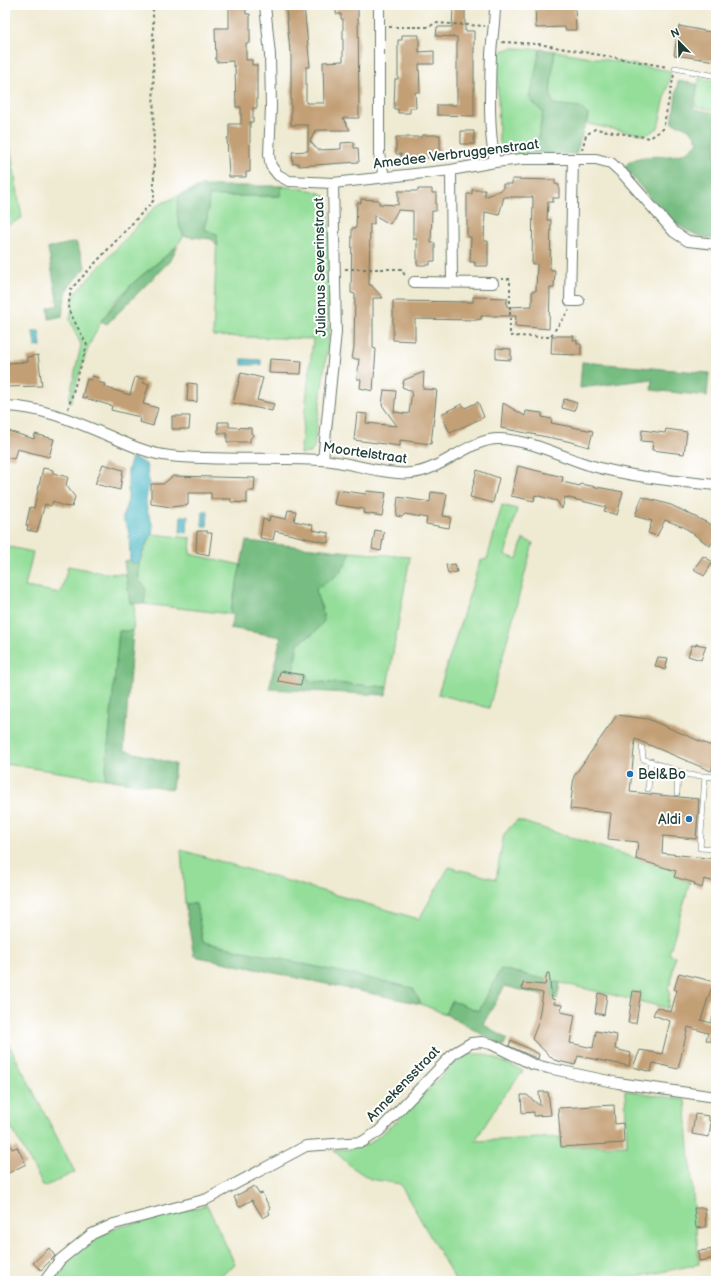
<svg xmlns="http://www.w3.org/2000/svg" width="721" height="1286" font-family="'Balsamiq Sans',sans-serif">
<rect width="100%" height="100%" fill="#fff"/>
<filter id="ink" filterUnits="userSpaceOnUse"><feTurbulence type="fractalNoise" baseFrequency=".025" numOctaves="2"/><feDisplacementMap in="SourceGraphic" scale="8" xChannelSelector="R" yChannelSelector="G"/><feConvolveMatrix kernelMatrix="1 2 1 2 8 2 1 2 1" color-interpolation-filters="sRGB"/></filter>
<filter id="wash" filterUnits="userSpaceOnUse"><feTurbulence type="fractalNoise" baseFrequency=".012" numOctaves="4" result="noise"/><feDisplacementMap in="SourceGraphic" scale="16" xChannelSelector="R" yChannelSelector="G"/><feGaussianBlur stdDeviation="0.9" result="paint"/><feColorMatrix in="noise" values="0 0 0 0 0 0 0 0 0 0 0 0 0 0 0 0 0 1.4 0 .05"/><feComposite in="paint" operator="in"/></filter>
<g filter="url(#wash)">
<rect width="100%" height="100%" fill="#efead2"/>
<path fill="#94de9a" stroke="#5a8e67" d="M512,48L540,49L530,99L543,113L535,153C517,156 507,159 499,140L497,56L502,51Z
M555,51L671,71L658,128L646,135L587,124L588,115L564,106L553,104L550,91Z
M699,78L716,81V110L695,107Z
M10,146L22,218L5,227V147Z
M282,186C296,189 319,188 328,199L331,263L329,335L314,448L310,453L300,454L313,339L213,336L217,234L206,230L204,226L207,219L209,196H280Z
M180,195C175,207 177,225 184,236C171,255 150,267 133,283C95,319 84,354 71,403L69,399L81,345L70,320L73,299L77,291L156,206Z
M502,505L517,509L505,555L517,559L523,539L533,543L489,708L438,694L480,561L487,559Z
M152,534L191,538L190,554L241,565L230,614L144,604C147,590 139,588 139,576C137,558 146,549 152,534Z
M5,546L33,552L25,587L61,593L68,566L103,573L126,574L130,602L135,603L133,631H119L105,779L5,764Z
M350,552L410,557L387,687L307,681L293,673L298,643L314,633L323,610L317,597L316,588C332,579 346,572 350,552Z
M517,820L676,871L675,877L690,882L669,954L675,956L671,984H669L668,989L670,990L668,1008L501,969L479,1011L452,1001L445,1014L421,1004L412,988L203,942L196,904H185L181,850L419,919L449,867L496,879L504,834Z
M5,1037L75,1172L44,1187L9,1123L5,1126Z
M469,1054H485L523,1071L502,1098L475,1141L560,1137L561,1147L627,1145L625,1090L685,1100L699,1264L618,1281H456L400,1184L370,1179L352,1167L333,1150L350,1149L369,1144L397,1121L452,1065Z
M207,1205L235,1264L215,1281H52L59,1270L83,1246L98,1236L119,1227Z"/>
<path fill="#77bd82" stroke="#4b7d5b" d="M540,49L555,51L550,91L553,104L580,107L588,115L576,154L535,153L543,113L530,99Z
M678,81L697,84L693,109L716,113V239C675,237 649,195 624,167C643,145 678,169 698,142C692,128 685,126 672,123Z
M202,186H282L280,196H209L207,219L204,226L206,230L217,234L218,246L211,239L184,236C177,225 175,207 180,195Z
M76,242L86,268C66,287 66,290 62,316L49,319L48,308L58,305L48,248Z
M178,246L169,262L107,324L101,321L132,284Z
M582,362L709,373L707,396L651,390L652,379L580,388Z
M246,541L350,552C346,572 332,579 316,589C317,600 323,609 324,621L314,633L298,643L293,673L307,674L308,681L387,687L386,695L269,689L281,637L230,628L234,615L230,614Z
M130,560L132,563H139L138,578L146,589L144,604L130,603L124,561Z
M119,631H133L124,750L175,764L172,789L105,779Z
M185,904H196L203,942L413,988L421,1004L194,956Z
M501,969L560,983L557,999L505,986L483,1024L507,1039L503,1046L445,1014L452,1001L479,1011Z"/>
<path fill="#49b7c4" stroke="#347a7c" d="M33,331H39L41,346L35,347Z
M242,359L261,360V365H242Z
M132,457L146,464L149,482L146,500L147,510L153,526L152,534L143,551L139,563H132L130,560L129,531L123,519V515L128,500V470Z
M203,511H208L207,526H202Z
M181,516H188L187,533L180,532Z"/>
<g id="blocks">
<path fill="#c39f75" d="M229,5H246V14H250V43H246V60H252V65H257V108H253V122H250V172H246V177H229L227,138H229V124H241V107H236L235,66H233V61L216,62L215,28H229Z
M289,5H304L310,67H306V103H324L323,62L343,61V19H341V14H336V5H358L359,118H343L350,130H316L310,141L318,150L341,149V143L354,142V148H358L359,162L299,166V163L293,164L292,152L308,151V125H291V50L290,51L286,9L289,8Z
M535,5H575L576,30H565V27L536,28Z
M453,8H465V31H474V116L437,115V105H457V37L436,36L437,27H452Z
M679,26L716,33V61L674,55Z
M402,35H419V52L434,51V64H419L420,92H415L416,108H410V113H398V109H394L395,79H398V40H402Z
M461,131H474V144H461Z
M423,135H440V153L430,154V158L401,157V154H396V137H422Z
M512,179L555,180V184L559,185V198H553V202H548L547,220H551L550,270H555L554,288H550L549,329L515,326L516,316H481V319L476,320L415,319V341L393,340V301L473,302V297L507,298V307L532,306V291H536L537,264H532L533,197H504L499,215L485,212L484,241H488V266H475V262H470L471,237H467V194H472V190H485V197L503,189V184H512Z
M418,189H432V193H436V211H432L431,243H435V261H430V265H417V239H413V211L398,210L390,224L374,215V224H370L369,285H371L383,298H373V348L376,349L373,391L360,388L361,379H357L359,359H352L354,347L355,294L351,293L352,228H356L357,203H361V199L379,200V204L398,205V191H418Z
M552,336H574L573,340H577V344H581V355L551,354Z
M496,348L511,349V360L496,359Z
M38,355L42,386L5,387V363L28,362L27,357Z
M270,359L302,361L301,374L269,373Z
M424,372L423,389L437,390L431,444L400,440V446L354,440L357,413L367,414L366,423L397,426L382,405L384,390L396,391L394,412L409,414L412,391L402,387L404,380Z
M241,373L263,378L257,400L274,404L272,411L233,403Z
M92,376L99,378L98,382L105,384L104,387L130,395L135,377L144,379L143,383L149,384L143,404L158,408L153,426L139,422L140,417L111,410L112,406L82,397L87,379L91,380Z
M188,383L197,384V402L187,401Z
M564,399L577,403L574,411L562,408Z
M478,402L484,417L450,433L441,414L462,404L465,408Z
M503,403L525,416L526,411L542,413V417L552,419L551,423L593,431L589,447L567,441L501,428Z
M172,416H190L189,429H172Z
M218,422H229V427L251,428V433L253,435L250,439V442H227V433H218Z
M666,429L687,432L684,454L652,450L653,442L641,441L642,430L665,433Z
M5,430L34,439L35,434L54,439L49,457L17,449L14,459L5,457Z
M103,464L123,470L120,490L95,484Z
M518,466L563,477L562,482L580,486L581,484L623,492L617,515L604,511L606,507L565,497L562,509L557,501L535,495L534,501L511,496Z
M43,468L53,470V473L68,477L66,485L75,497L72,507L63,506L53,501L51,506L45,504L37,532L27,530L28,526L26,525L30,507L34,508Z
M477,470L499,478L493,503L470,497Z
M173,476L255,478L254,491H247V503L231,502V499H211V493H188V505L171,507L151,504V484H163Z
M337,490L366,494L367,491L386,493L382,516L363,513L364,509L337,505L334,504Z
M431,492L447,494L443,516L451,517L449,528L426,524L427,518L405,514L402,517L396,516L398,497L430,502Z
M642,497L671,505L716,527V536L710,546L684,527L665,520L657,536L648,533L652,521L635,516Z
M288,510L296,511L294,521L313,525L312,530L329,533L328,543L275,531L273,540L260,538L263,519L269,521L270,516L286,519Z
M375,530L384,532L381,551L372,549Z
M197,531H207V533H212L209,555L196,552Z
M703,556L713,562L704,576L694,569Z
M455,564L457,572L448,574L446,565Z
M696,644L706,646L701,660L688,656L692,645L696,646Z
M658,657L668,658L665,670L655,666Z
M280,671L303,675L301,685L278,681Z
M617,715L648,719L716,748V758L711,771L635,739L630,792L699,799L696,839L663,836L662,853L716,859V882L704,879L702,888L694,885L695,883L674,877L676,871L636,859L638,842L608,839L611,813L570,809L574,776Z
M547,973H549L552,999L555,1000L554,1004L562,1005L561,1012L575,1015L570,1043L593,1048L596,1031L617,1035L615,1049L631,1053L629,1066L578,1056L575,1065L554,1060L532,1039L538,1023L543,993L522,989L523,983L545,985Z
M679,973L716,982V991L711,989L701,1020L711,1023L714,1014H716V1043L706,1040L708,1033L688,1027L678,1069L653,1063L651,1072L633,1067L640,1050L662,1054L670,1021L653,1015L657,1007L671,1012L677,990H674Z
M633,991L641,992L636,1023H628Z
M598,993L607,995L604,1015L595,1013Z
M511,1040L539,1054L538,1059L509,1046Z
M539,1092H548L551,1115L534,1116V1112L522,1113L521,1095H527L540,1106Z
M614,1105L615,1124L623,1123L624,1143L561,1147L558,1108Z
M695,1114L709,1116V1121L711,1122L709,1137L692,1134Z
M5,1135L12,1149L17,1147L26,1164L5,1175Z
M254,1186L259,1194L262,1193L270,1208L268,1210L270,1214L263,1218L252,1200L239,1207L234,1197Z
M694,1208H705L706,1227L696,1228Z
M49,1248L55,1256L41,1270L33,1263Z
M716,1249V1258L699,1261L698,1251Z"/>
</g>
</g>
<g filter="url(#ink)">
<use href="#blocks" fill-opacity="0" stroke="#687a6b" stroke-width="1"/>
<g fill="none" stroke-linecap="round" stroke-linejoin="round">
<defs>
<path id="service" d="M675,68L716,76
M642,748L643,759L689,775L716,777
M705,776L700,848L716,849
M648,789L651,761
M677,793L678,771"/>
<path id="minor" d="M265,5L270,55L271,107L269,155L271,166L278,175L289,181L333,183L451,170L495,162L522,159H596L611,163L623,174L674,232L688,241L716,244
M379,8V154L384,176
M573,159L570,301H579
M495,162C488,127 490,89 491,54C492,38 495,22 495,5
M451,170L452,282
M414,282L493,283
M5,406C44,407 78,423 114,438C132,446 150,454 170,456C219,461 271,457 321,460C348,461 386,476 412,473C443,470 470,438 500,439C531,440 560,456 589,465C630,477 673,481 716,485
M323,460L336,332L333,183
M45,1281L60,1260L92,1234L114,1224L207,1199L306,1146L362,1142L379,1131L454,1053L471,1043L482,1042L491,1044L532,1064L548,1068L618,1083L716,1097"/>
</defs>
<use href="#service" stroke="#687a6b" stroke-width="6"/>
<use href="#minor" stroke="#687a6b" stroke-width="12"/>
<path stroke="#687a6b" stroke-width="2" stroke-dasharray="3 3" stroke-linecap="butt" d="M389,27H429L435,23L485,26
M502,42L538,44L668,67
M582,150L586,135L595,129L650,138L663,129L674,74
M345,269H401L406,277
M501,279H510V336L550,337L569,310
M68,409L87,345L68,309L71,289L154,200L153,5"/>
<use href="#service" stroke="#fff" stroke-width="5"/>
<use href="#minor" stroke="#fff" stroke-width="10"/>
</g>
</g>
<g fill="#1f6fb2" stroke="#fff" stroke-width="1.5">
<circle cx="630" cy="774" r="4"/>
<circle cx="689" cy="819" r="4"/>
</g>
<g text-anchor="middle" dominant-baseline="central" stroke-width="4" stroke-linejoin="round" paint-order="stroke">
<g font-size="14" fill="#1f3d34" stroke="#fff">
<text transform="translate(456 154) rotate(-7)">Amedee Verbruggenstraat</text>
<text transform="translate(320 267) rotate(-91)">Julianus Severinstraat</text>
<text transform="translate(365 453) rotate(8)">Moortelstraat</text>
<text transform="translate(403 1084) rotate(-46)">Annekensstraat</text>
</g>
<g font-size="14" fill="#1f3d34" stroke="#fff" text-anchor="start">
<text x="638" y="774">Bel&amp;Bo</text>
<text x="681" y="819" text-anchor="end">Aldi</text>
</g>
</g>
<rect width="721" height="1286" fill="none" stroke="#fff" stroke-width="20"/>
<g transform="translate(679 42) rotate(337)" stroke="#ffffff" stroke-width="3" paint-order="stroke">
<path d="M0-3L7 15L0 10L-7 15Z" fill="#1f3d34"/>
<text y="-6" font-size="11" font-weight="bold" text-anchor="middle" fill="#1f3d34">N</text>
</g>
</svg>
